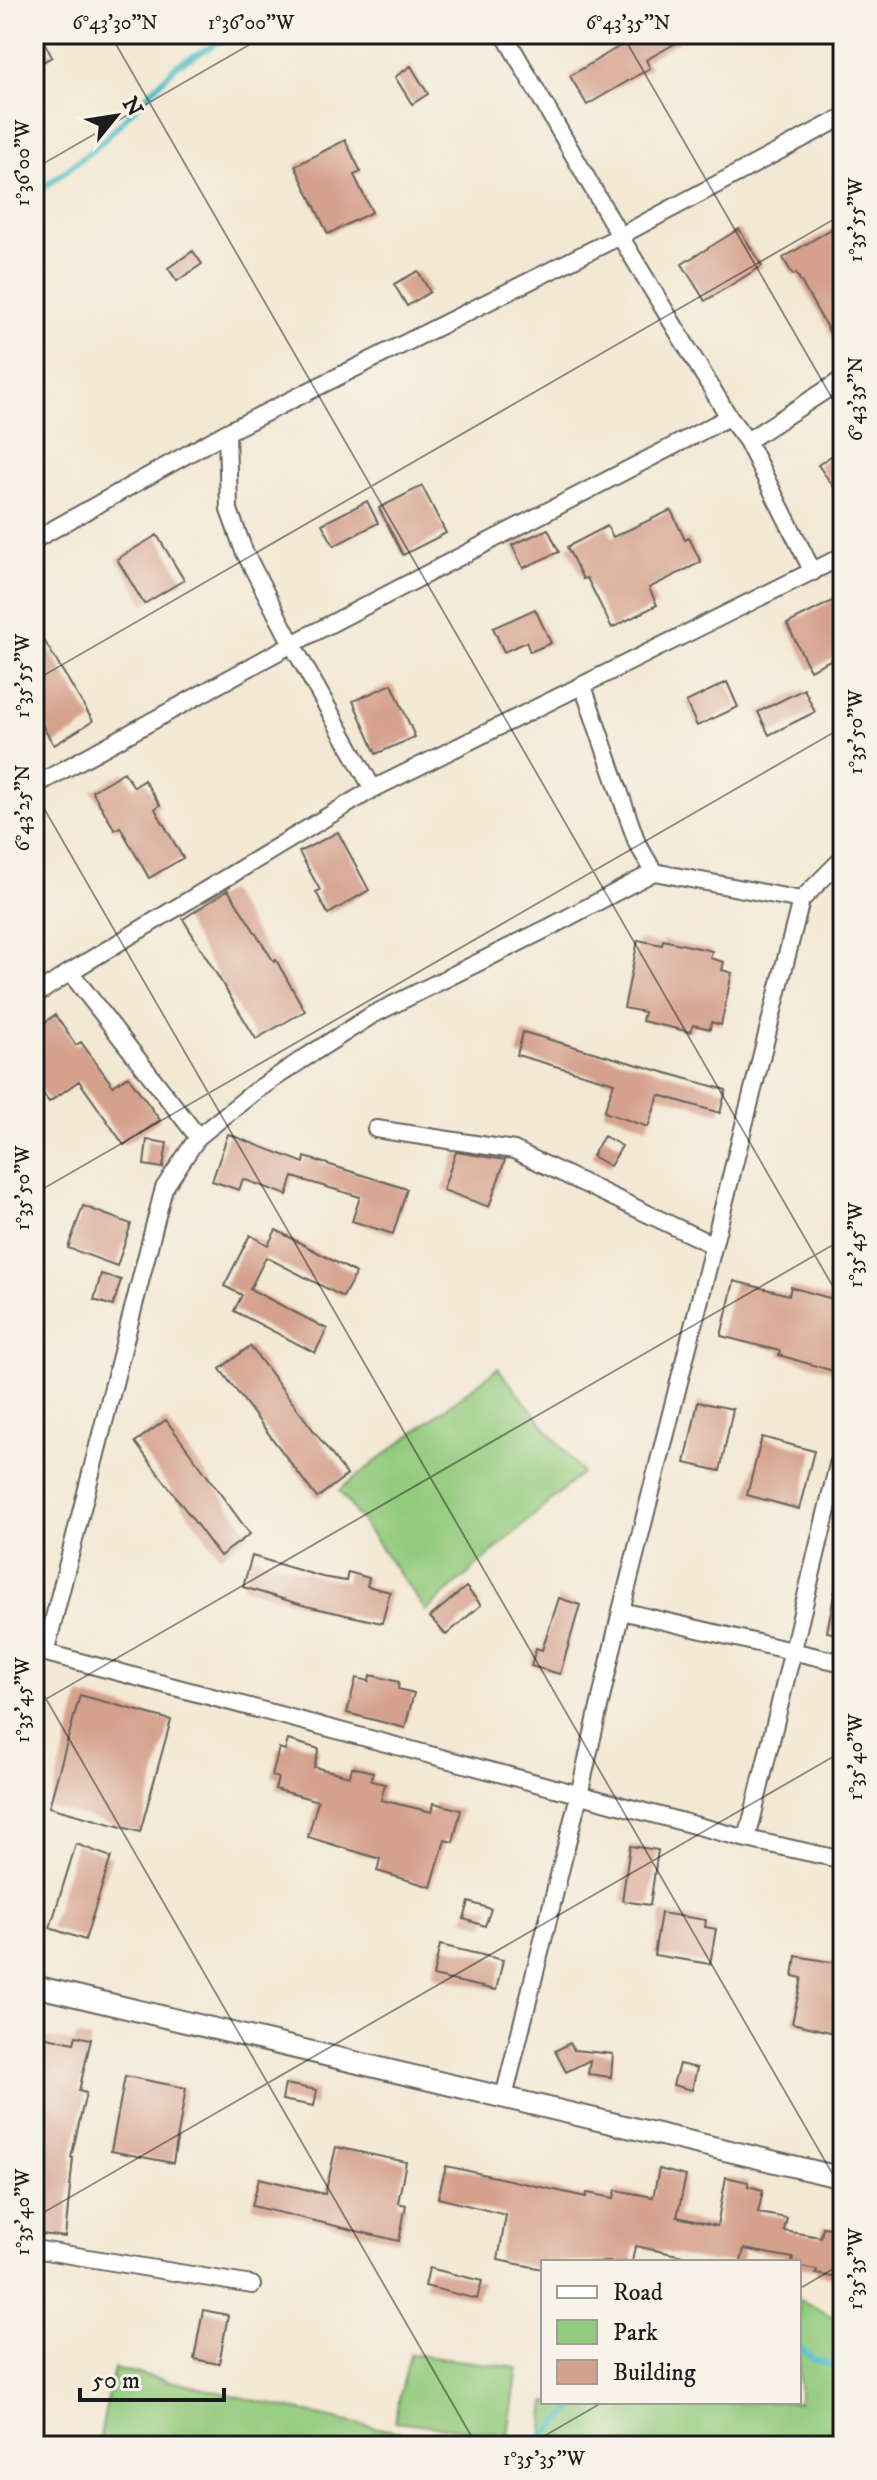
<svg xmlns="http://www.w3.org/2000/svg" width="877" height="2480" font-family="'IM FELL DW Pica',serif">
<rect width="100%" height="100%" fill="#f7f3e8"/>
<filter id="ink" filterUnits="userSpaceOnUse"><feTurbulence type="fractalNoise" baseFrequency=".0125" numOctaves="2"/><feDisplacementMap in="SourceGraphic" scale="16" xChannelSelector="R" yChannelSelector="G"/><feConvolveMatrix kernelMatrix="1 2 1 2 8 2 1 2 1" color-interpolation-filters="sRGB"/></filter>
<filter id="wash" filterUnits="userSpaceOnUse"><feTurbulence type="fractalNoise" baseFrequency=".006" numOctaves="4" result="noise"/><feDisplacementMap in="SourceGraphic" scale="32" xChannelSelector="R" yChannelSelector="G"/><feGaussianBlur stdDeviation="1.8" result="paint"/><feColorMatrix in="noise" values="0 0 0 0 0 0 0 0 0 0 0 0 0 0 0 0 0 1.4 0 .05"/><feComposite in="paint" operator="in"/></filter>
<g filter="url(#wash)">
<rect width="100%" height="100%" fill="#f3e8d3"/>
<path fill="#93cb7e" stroke="#58744d" stroke-width="2" d="M498,1368L582,1473L426,1611L339,1490Z
M799,2299L843,2322V2446H541L546,2402H799Z
M410,2354L518,2368L508,2435L394,2421Z
M114,2368L357,2424L476,2446H98Z"/>
<g fill="none" stroke-linecap="round" stroke-linejoin="round">
<path stroke="#51bfc6" stroke-width="6" d="M34,191L46,186L99,145L177,65L234,34
M799,2346L813,2360L843,2367
M533,2446L581,2402"/>
</g>
<g id="blocks">
<path fill="#d5a08c" d="M34,34H40L52,57L39,64L34,55Z
M640,34H692L646,60L650,68L587,105L570,76Z
M411,66L428,94L412,104L395,77Z
M345,140L361,172L354,175L372,212L328,234L295,166Z
M843,222V356L796,273L793,275L783,258Z
M739,229L762,266L705,301L682,264Z
M193,251L202,264L177,281L168,268Z
M418,271L430,292L407,306L394,284Z
M843,448V500L818,465Z
M422,486L446,533L403,555L379,508Z
M367,501L378,523L334,546L322,524Z
M671,510L685,540L689,538L701,562L649,588L657,605L612,628L587,578L583,579L567,547L607,526L613,537Z
M548,529L559,552L523,568L512,545Z
M157,535L184,580L144,604L117,559Z
M834,600L843,618V654L810,670L787,624Z
M535,609L551,643L530,652L526,642L504,652L493,628Z
M45,642L93,721L54,745L34,712V649Z
M727,682L738,707L697,726L686,702Z
M392,684L415,737L376,754L353,701Z
M804,689L815,712L769,735L758,712Z
M124,772L134,787L144,780L160,805L155,809L183,858L149,878L120,827L115,830L92,791Z
M338,832L369,890L328,914L316,892L320,890L299,852Z
M228,890L274,962L276,960L305,1011L256,1039L183,919Z
M638,940L662,945L663,940L712,951L710,958L724,962L722,970L732,973L721,1025L711,1022L710,1029L693,1025L691,1032L642,1021L644,1012L624,1008Z
M55,1015L76,1045L81,1042L113,1086L128,1076L160,1120L124,1145L79,1081L49,1102L34,1081V1030Z
M523,1032L726,1090L720,1113L659,1095L648,1127L604,1112L614,1083L517,1055Z
M228,1134L304,1163L305,1157L407,1189L393,1234L352,1221L360,1197L293,1177L287,1195L243,1179L239,1190L212,1181Z
M604,1136L622,1146L610,1166L592,1156Z
M147,1140L167,1143L163,1168L144,1165Z
M456,1152L505,1160L489,1207L443,1190Z
M83,1206L131,1224L117,1266L68,1248Z
M276,1230L356,1273L343,1297L266,1257L250,1289L327,1329L315,1353L234,1311L242,1295L224,1286L250,1235L268,1245Z
M101,1274L121,1280L113,1306L94,1300Z
M734,1281L789,1295L791,1287L843,1302V1337L833,1371L779,1355L780,1351L721,1336Z
M250,1346L347,1475L317,1498L220,1369Z
M698,1402L733,1409L720,1471L685,1463Z
M166,1420L250,1534L220,1556L135,1442Z
M762,1437L814,1451L799,1509L747,1495Z
M252,1556L322,1577L346,1581L348,1572L369,1578L367,1586L390,1592L382,1623L306,1606L243,1587Z
M466,1587L481,1605L446,1635L430,1617Z
M835,1590L843,1591V1635L827,1632Z
M559,1598L580,1605L560,1674L531,1666L536,1648L542,1650Z
M370,1675L399,1682L398,1689L414,1693L405,1728L347,1713L356,1678L369,1681Z
M80,1695L171,1720L140,1832L49,1807Z
M288,1740L319,1749L314,1767L350,1776L352,1767L373,1772L371,1781L385,1784L381,1800L432,1812L434,1803L461,1810L453,1842L445,1840L431,1887L377,1871L380,1859L308,1837L318,1801L275,1789L278,1778L272,1776L279,1748L285,1750Z
M76,1844L111,1857L85,1940L50,1928Z
M630,1846L658,1850L650,1905L622,1901Z
M469,1902L491,1909L485,1926L464,1919Z
M661,1913L706,1920L705,1927L716,1929L710,1964L654,1955Z
M440,1945L503,1960L496,1990L433,1976Z
M796,1956L843,1964V2035L792,2023L802,1978L793,1976Z
M34,2034L74,2043L76,2036L91,2039L79,2091L86,2093L71,2158H73L65,2237L34,2233Z
M570,2043L574,2050L613,2054L611,2077L588,2074L590,2060L566,2072L555,2051Z
M679,2064L697,2068L692,2090L673,2085Z
M125,2076L186,2088L173,2163L111,2151Z
M285,2084L317,2090L314,2106L282,2100Z
M336,2147L406,2162L398,2203L406,2205L399,2241L252,2206L259,2178L325,2194Z
M446,2166L586,2197L587,2193L614,2198L616,2190L653,2197L659,2169L686,2176L677,2217L717,2226L726,2177L748,2182V2186L763,2190L758,2213L787,2218L784,2231L821,2237L823,2227L843,2230V2274H839L838,2278L816,2274L817,2270L799,2267V2262H792L793,2258L744,2249L741,2262H711L635,2246L632,2262H543V2269L498,2260L506,2215L438,2198Z
M429,2268L482,2281L477,2299L425,2286Z
M203,2310L228,2315L219,2364L194,2359Z"/>
</g>
</g>
<g filter="url(#ink)">
<use href="#blocks" fill-opacity="0" stroke="#67635c" stroke-width="2"/>
<g fill="none" stroke-linecap="round" stroke-linejoin="round">
<defs>
<path id="minor" d="M504,34L620,236L729,417L747,441L813,572
M227,432L229,510L244,551L292,644L373,789
M747,441L843,379
M34,540L227,432L620,236L843,117
M583,686L637,843L654,872L801,900
M34,786L292,644L729,417
M70,972L198,1137
M34,996L70,972L373,789L843,556
M376,1129L514,1150L713,1245
M621,1611L843,1663
M35,1650L747,1839L843,1860
M45,1653L164,1188L198,1137L254,1092L300,1061L372,1015L548,928L654,872
M747,1839L843,1444
M504,2097L579,1795L621,1611L801,900L843,858
M34,2249L252,2285"/>
<path id="tertiary" d="M34,1986L843,2178"/>
</defs>
<use href="#minor" stroke="#67635c" stroke-width="20"/>
<use href="#tertiary" stroke="#67635c" stroke-width="24"/>
<use href="#minor" stroke="#fff" stroke-width="16"/>
<use href="#tertiary" stroke="#fff" stroke-width="20"/>
</g>
</g>
<path fill="none" stroke="#1c1c1c" stroke-width="2" stroke-opacity="0.45" d="M110,34L843,1304M622,34L843,417M34,169L268,34M34,681L843,214M34,791L843,2192M34,1194L843,727M34,1678L477,2446M34,1706L843,1239M34,2218L843,1751M799,2289L843,2263M527,2446L603,2402"/>
<rect width="877" height="2480" fill="none" stroke="#f7f3e8" stroke-width="88"/>
<rect x="541" y="2260" width="260" height="144" fill="#f7f3e8" stroke="#9f9d96" stroke-width="2"/>
<rect x="557" y="2286" width="40" height="12" fill="#ffffff" stroke="#9f9d96" stroke-width="2"/>
<text x="613" y="2300" font-size="24" fill="#1c1c1c">Road</text>
<rect x="557" y="2320" width="40" height="24" fill="#93cb7e" stroke="#9f9d96" stroke-width="2"/>
<text x="613" y="2340" font-size="24" fill="#1c1c1c">Park</text>
<rect x="557" y="2360" width="40" height="24" fill="#d5a08c" stroke="#9f9d96" stroke-width="2"/>
<text x="613" y="2380" font-size="24" fill="#1c1c1c">Building</text>
<g transform="translate(116 116) rotate(60)" stroke="#f7f3e8" stroke-width="6" paint-order="stroke">
<path d="M0-6L14 30L0 20L-14 30Z" fill="#1c1c1c"/>
<text y="-12" font-size="22" font-weight="bold" text-anchor="middle" fill="#1c1c1c">N</text>
</g>
<path d="M80 2388v12h144v-12" fill="none" stroke="#1c1c1c" stroke-width="4"/>
<text x="92" y="2388" font-size="24" fill="#1c1c1c" stroke="#f7f3e8" stroke-width="6" paint-order="stroke">50 m</text>
<rect x="44" y="44" width="789" height="2392" fill="none" stroke="#1c1c1c" stroke-width="3"/>
<g font-size="20" text-anchor="middle" fill="#1c1c1c">
<text x="115" y="29">6°43'30"N</text>
<text x="251" y="29">1°36'00"W</text>
<text x="628" y="29">6°43'35"N</text>
<text transform="translate(22 163) rotate(-90)" y="7">1°36'00"W</text>
<text transform="translate(855 220) rotate(-90)" y="7">1°35'55"W</text>
<text transform="translate(855 399) rotate(-90)" y="7">6°43'35"N</text>
<text transform="translate(22 676) rotate(-90)" y="7">1°35'55"W</text>
<text transform="translate(855 732) rotate(-90)" y="7">1°35'50"W</text>
<text transform="translate(22 808) rotate(-90)" y="7">6°43'25"N</text>
<text transform="translate(22 1188) rotate(-90)" y="7">1°35'50"W</text>
<text transform="translate(855 1245) rotate(-90)" y="7">1°35'45"W</text>
<text transform="translate(22 1700) rotate(-90)" y="7">1°35'45"W</text>
<text transform="translate(855 1757) rotate(-90)" y="7">1°35'40"W</text>
<text transform="translate(22 2212) rotate(-90)" y="7">1°35'40"W</text>
<text transform="translate(855 2269) rotate(-90)" y="7">1°35'35"W</text>
<text x="544" y="2465">1°35'35"W</text>
</g>
</svg>
